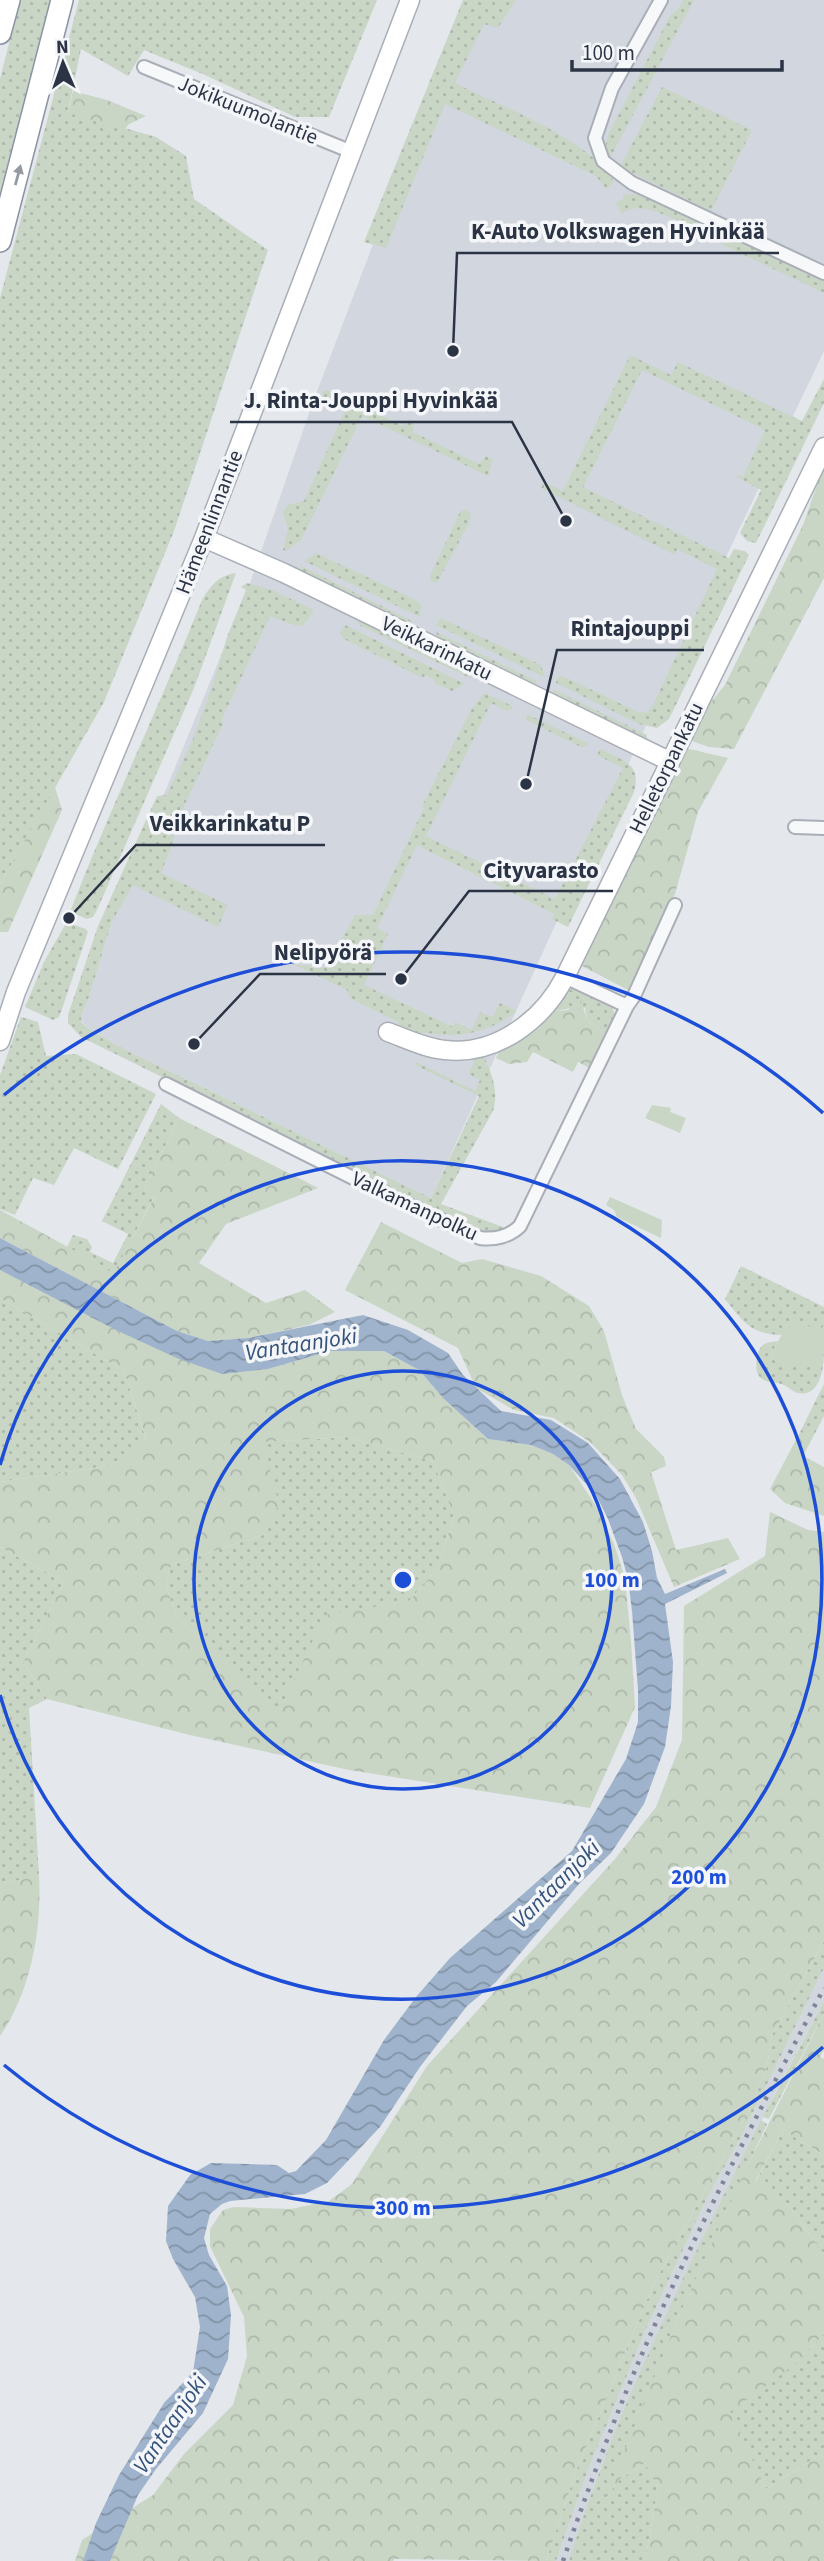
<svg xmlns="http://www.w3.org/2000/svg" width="824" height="2561" font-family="'Source Sans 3',sans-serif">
<defs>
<pattern id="grass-dots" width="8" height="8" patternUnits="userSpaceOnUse" patternTransform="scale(1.75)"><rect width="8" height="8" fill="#c9d6c5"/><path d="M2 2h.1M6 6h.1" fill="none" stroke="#adb8ab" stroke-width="1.8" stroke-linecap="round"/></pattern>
<pattern id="forest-crowns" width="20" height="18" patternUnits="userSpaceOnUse" patternTransform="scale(1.75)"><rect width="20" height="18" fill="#c9d6c5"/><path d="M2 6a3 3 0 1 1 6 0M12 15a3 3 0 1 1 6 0" fill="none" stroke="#adb8ab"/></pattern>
<pattern id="water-waves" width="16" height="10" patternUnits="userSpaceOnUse" patternTransform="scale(1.75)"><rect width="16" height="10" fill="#9fb4cc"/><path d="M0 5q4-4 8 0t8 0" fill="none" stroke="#8293a7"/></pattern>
</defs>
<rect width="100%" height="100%" fill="#e4e7ec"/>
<path fill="#d2d6de" d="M466,0H824V351L648,721L431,1198L128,1051L90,1030L83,1023L81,1017L90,994L112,921L247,592L313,402Z
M824,1968V2001L775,2093L650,2351L600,2469L569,2561H556L590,2465L646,2329L708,2196L739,2141Z"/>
<path fill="url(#grass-dots)" d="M20,0H51L0,198V79Z
M79,0H377L329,117H295L205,75L144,50L128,76L81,49L68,112L156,137L186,156L194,199L268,250L174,531L104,702L0,884V298Z
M463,0H516L498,28L484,24L455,83C498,105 592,140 614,182L606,189L596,176L445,104L386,248L364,242Z
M683,0H694L610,158L604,150L609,133L670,16L679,8Z
M662,87L752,130L711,211L620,167Z
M634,194L653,199L704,223L703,234C683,225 640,196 622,214L615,202L623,200V195Z
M730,235L824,278V293L721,244V239Z
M630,355L671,375L678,362L802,421L824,379V403L756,543L747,541L740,533L761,490L737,477V474L743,477L765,430L642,370L583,487L729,558L734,549L745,551L749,555L669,719L657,728L639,724L556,683L557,678L561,676L567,678L638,712L647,713L654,703L717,569L677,549L675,555L541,488L544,482L563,491Z
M327,390L403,426L409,419L414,421L413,432L479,464L486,456L493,460L488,476L362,416L301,540L286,551L283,550L288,529L283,512L288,505L304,501L345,411L323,397L322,392Z
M465,509L471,514L468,525L437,583L431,581L430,576L460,512Z
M316,553L416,600L421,605L420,617L304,561Z
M301,566L414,622H405L302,571Z
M236,573L194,688L97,910L93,917L87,919L70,912C111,806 160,705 202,600C212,584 218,576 236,573Z
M247,583L272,590L314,610L304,625L297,626L270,616L221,721L223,724L175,825L173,842L161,873L228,905L218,927L133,885L112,921L90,994L81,1017L82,1023L90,1030L128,1051L431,1198L479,1096L415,1065L416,1062L475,1091L480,1080L469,1074L475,1059L484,1056C492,1075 499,1091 493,1111L441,1204L503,1227L504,1232L479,1234L81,1037L68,1023V1015L98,926L157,796L167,795L193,739L213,684L227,637L246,590L241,587Z
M441,618L541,665L544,675L542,676L436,625Z
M360,621L470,674L471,676L470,678L361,626L358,623Z
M345,625L465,684L452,691L434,683L435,680L425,675L423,678L344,639L340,632Z
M436,632L538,682L533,684L438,637Z
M553,689L647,735V739L553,694Z
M484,693L513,706L512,709L507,711L491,703L426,836L555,899L623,768L597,755L600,749C622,760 642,763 634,792L568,927L552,919L554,914L417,845L377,928L388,934L364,985L453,1027L455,1022L472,1030L480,1012L493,1017L500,1003L517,1011C497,1027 472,1036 445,1035C434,1035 424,1030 413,1035L397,1027L399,1022L350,998L347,990L293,964L326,968L355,915H373L424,808L422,806L471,710Z
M527,714L589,744L583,748L526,720Z
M71,924L86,929L88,932L62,1009L59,1017L53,1020L25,1007L44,962L65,925Z
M573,988L579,989L612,1006L616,1018L607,1038L597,1027L587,1019L585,1008C574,1006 564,1010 553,1011L564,994Z
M21,1017L38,1022L46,1056L76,1054L156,1094L118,1169L74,1148L54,1185L33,1178L15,1215L0,1209V1075Z
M161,1104L179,1118L144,1189L155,1195L114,1273L67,1247L73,1235L87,1239L92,1247L90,1252L113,1263L128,1234L102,1221Z
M741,1266L824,1307V1325L820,1332L787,1325L782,1335C749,1334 744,1322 725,1299Z
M0,1298L124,1371L146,1439L113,1465L0,1482Z
M778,1341L769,1358L788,1365L791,1358L816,1369L824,1353C824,1367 820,1398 798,1393C793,1392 789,1387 784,1385C776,1381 765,1384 759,1376C754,1370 756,1350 763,1345C767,1342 773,1342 778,1341Z
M824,1384V1416L813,1437L800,1432Z
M347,1437L433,1461L454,1516L437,1569L409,1601L325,1616L278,1714L178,1618L166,1587L171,1565L266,1534L262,1442Z
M0,1547L64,1582L23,1662L47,1699L29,1708L39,1875L0,1885Z
M824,1941V1968L739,2141L708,2196L646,2329L590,2465L556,2561H546L576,2471L653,2285L751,2107L767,2066L772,2035Z
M824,2001V2013L769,2119L763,2117Z
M761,2120L767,2124L679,2316L608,2495L620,2479L645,2463L658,2488L645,2561H569C616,2407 690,2264 761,2120Z
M783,2130L824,2155V2254L790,2207L755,2183Z
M824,2334V2457L821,2454L766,2489L729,2411L791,2367Z"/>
<path fill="url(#forest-crowns)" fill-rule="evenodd" d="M73,91L107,100L146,116L129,124L125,129L68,113Z
M824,465V578L734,749L709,747L689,740L703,712L725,685L803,525Z
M685,748L728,758L698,812L675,894L633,989L628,990L580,965Z
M55,787L62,810L8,932H0V884Z
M581,1001L587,1019L597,1027L607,1038L591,1069L578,1062L573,1072L533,1052L527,1062L509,1064L496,1058L498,1053L539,1028L553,1011L568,1010Z
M179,1118L318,1188L226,1224L199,1263L266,1303L305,1290L335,1312L309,1325L248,1338L208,1341L177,1331L0,1238V1210L114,1272L155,1196L144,1189Z
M381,1222L462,1263L482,1259L541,1276L589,1306L604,1331L622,1395L636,1429L664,1457L666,1466L651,1472L676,1550L728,1538L740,1559L674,1587L636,1498L622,1475L590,1442L554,1418L514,1410L476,1388L458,1348L345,1290Z
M0,1270L52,1295L268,1369L330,1351H384L419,1370L444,1399L488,1439L531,1445L553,1454L569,1465L594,1503L614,1544L625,1578L631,1641L635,1707L590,1808L349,1770L190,1735L47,1699L23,1662L64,1582L0,1547V1482L113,1465L146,1438L124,1371L0,1298ZM347,1437L433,1461L454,1516L437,1569L409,1601L325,1615L278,1713L178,1618L166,1587L171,1565L266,1534L279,1504L263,1442Z
M800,1432L813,1437L803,1456L824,1467V1516L785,1503L770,1489Z
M770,1512L808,1530L824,1532V1941L772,2035L767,2066L751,2107L653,2285L576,2471L546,2561L395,2559L393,2561H75L82,2540L153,2495L184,2454L233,2405L247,2356L244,2317L210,2246V2229L223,2210L234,2207L291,2209L329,2201L352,2184L427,2066L615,1859L656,1807L682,1740L684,1606L765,1556Z
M39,1875C42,1929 31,1991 0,2036V1885Z
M824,2013V2050L820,2057L824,2059V2155L783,2130L755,2182L790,2207L824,2254V2334L791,2367L730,2412L766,2489L821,2454L824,2457V2561H645L658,2488L645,2463L620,2479L605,2499L679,2316L743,2175Z"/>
<path fill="#c9d6c5" d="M652,1105L671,1108L670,1112L686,1118L680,1133L645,1118Z
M610,1197L662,1220L661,1238L617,1217L614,1210L606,1205Z
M795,1320L820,1331L824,1325V1353L817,1370L792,1359L788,1366L769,1358L787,1325Z"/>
<path fill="url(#water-waves)" d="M0,1238L177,1331L208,1341L248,1338L363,1315L408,1330L448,1353L463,1375L501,1411L551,1420L588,1443L620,1479L643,1522L652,1551L657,1578L665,1594L725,1569L727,1573L665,1604L673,1662L671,1706L665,1747L644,1804L611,1853L579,1884L496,1982L467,2006L420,2067L380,2127L327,2183L305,2194L230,2201L222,2204L210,2214L204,2238L209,2255L227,2286L231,2315L228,2359L203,2413L156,2469L138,2495L110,2561H83L96,2523L119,2475L164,2403L193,2372L200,2327L195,2297L173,2259L166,2241L168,2206L190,2175L211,2163L277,2165L289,2173L296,2171L326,2140L384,2040L416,1997L450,1958L572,1851L626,1759L638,1722V1690L632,1611L628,1579L622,1557L608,1519L596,1495L569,1465L553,1454L531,1445L488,1439L444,1399L419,1370L384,1351H330L268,1369L222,1374L179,1359L118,1331L0,1270Z"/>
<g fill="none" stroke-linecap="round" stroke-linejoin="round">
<defs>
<path id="street" d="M661,0L612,88L595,138L603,161L632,183L824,273
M144,67L352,152
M795,827L824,828
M565,977L627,1006
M166,1084L377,1190L480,1238C495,1240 510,1236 520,1226L627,1006L634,996L675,905"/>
<path id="secondary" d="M204,538L284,573L669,761
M388,1032C407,1039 425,1048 445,1050C496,1056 543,1020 565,977L824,447
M0,1041L16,992L204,538L410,0"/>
<path id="highway" d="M0,33L9,0
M0,241L62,0"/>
</defs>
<use href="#street" stroke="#a9aeb7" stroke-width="16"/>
<use href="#secondary" stroke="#a9aeb7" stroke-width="21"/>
<use href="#highway" stroke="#8b94a3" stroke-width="24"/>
<use href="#street" stroke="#f7f8fa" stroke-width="12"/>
<use href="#secondary" stroke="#fff" stroke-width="18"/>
<use href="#highway" stroke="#fff" stroke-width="21"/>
<path stroke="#7d8696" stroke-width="4.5" stroke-dasharray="3.5 7" stroke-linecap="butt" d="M563,2561C590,2483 619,2405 653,2329C705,2213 765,2100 824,1988"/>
</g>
<defs><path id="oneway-solid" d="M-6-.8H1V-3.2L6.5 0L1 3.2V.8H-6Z" transform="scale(1.75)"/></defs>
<use fill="#959aa2" href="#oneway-solid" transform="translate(18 175) rotate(-75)"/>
<g fill="none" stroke="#1d4ed8" stroke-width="3.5">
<circle cx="403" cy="1580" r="209"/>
<path d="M0 1465A419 419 0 1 1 0 1695"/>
<path d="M823 2047A628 628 0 0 1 4 2065M4 1095A628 628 0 0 1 823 1113"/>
</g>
<g text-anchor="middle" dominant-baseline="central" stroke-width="7" stroke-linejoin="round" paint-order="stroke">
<g font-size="21" fill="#2b3445" stroke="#f4f6f9">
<text transform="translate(248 110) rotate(22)">Jokikuumolantie</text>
<text transform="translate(209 522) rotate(-69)">Hämeenlinnantie</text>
<text transform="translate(437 648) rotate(26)">Veikkarinkatu</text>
<text transform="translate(666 768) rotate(-64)">Helletorpankatu</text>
<text transform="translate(415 1206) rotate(25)">Valkamanpolku</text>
</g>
<g font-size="23" font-style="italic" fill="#34527a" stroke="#f4f6f9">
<text transform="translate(301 1344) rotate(-9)">Vantaanjoki</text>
<text transform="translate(556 1884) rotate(-45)">Vantaanjoki</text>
<text transform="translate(170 2424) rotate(-56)">Vantaanjoki</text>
</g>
</g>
<circle cx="403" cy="1580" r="10" fill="#1d4ed8" stroke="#f4f6f9" stroke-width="3.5"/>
<g font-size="21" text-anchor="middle" font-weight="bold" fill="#1d4ed8" stroke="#f4f6f9" stroke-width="7" stroke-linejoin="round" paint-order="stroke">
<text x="612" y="1587">100 m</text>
<text x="699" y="1884">200 m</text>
<text x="403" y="2215">300 m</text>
</g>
<path fill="none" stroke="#2b3445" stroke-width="2.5" d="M453 351L457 253H779M566 521L512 422H230M526 784L557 650H704M69 918L136 845H325M401 979L469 891H613M194 1044L260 974H386"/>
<g fill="#2b3445" stroke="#f4f6f9" stroke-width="2.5">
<circle cx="453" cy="351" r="7"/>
<circle cx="566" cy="521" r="7"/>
<circle cx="526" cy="784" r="7"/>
<circle cx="69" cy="918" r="7"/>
<circle cx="401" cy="979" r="7"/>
<circle cx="194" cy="1044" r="7"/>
</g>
<g font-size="23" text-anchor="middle" font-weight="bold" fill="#2b3445" stroke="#f4f6f9" stroke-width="7" stroke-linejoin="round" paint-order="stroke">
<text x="618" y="239">K-Auto Volkswagen Hyvinkää</text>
<text x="371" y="408">J. Rinta-Jouppi Hyvinkää</text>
<text x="630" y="636">Rintajouppi</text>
<text x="230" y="831">Veikkarinkatu P</text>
<text x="541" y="878">Cityvarasto</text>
<text x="323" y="960">Nelipyörä</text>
</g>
<g transform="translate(63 63) rotate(358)" stroke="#f4f6f9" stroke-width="5" paint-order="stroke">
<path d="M0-5L12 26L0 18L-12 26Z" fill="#2b3445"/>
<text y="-10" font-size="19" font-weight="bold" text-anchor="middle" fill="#2b3445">N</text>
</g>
<path d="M572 60v10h210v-10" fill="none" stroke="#2b3445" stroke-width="3.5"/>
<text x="582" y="60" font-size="21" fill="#2b3445" stroke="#f4f6f9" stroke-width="5" paint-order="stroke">100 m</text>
</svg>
